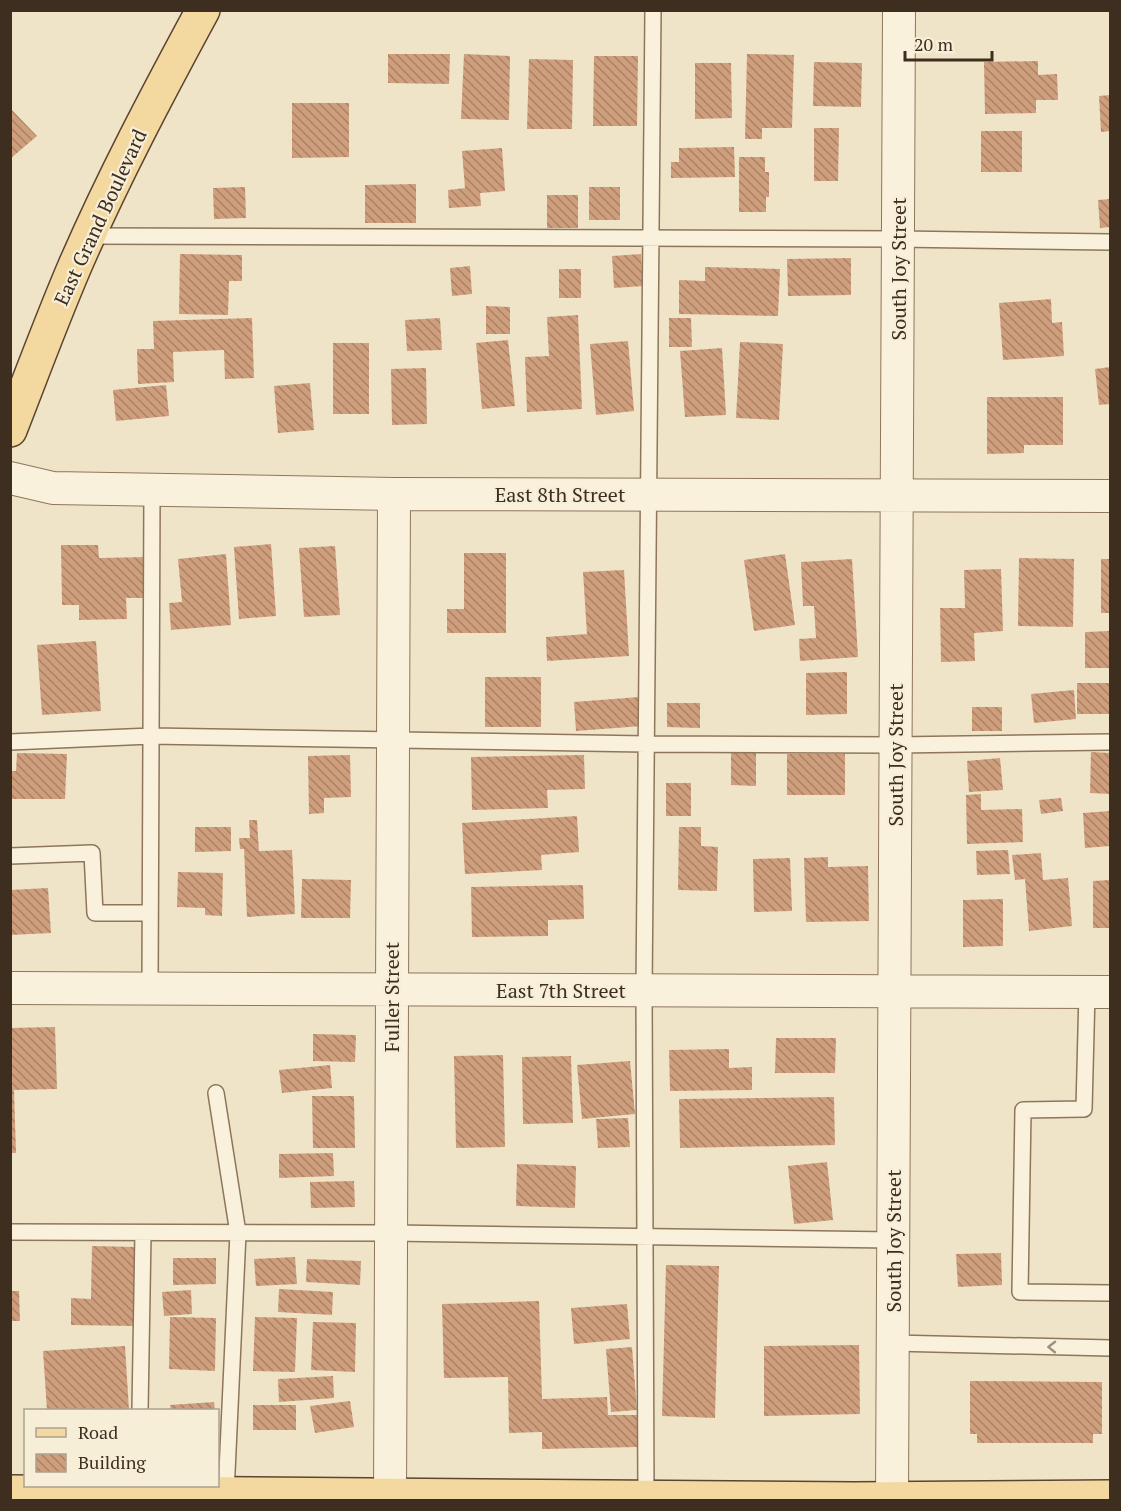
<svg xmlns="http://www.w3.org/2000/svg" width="1121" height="1511" font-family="'PT Serif',serif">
<defs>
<pattern id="building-back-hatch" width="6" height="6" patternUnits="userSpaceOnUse" patternTransform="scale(1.5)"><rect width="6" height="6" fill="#cf9f7d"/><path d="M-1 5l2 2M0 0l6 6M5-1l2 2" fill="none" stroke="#a98266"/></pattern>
</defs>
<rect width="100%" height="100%" fill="#f0e4c8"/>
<path fill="url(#building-back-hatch)" d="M388,54H450L449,84L388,83Z
M464,54L510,56L509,120L461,119Z
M747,54L794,55L792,128H762V139H745Z
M594,56H638L637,126H593Z
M529,59L573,60L572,129H527Z
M1038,61V75L1057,74L1058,100H1036V113L985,114L984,62Z
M814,62L862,63L861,107L813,106Z
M695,63H731L732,118L695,119Z
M1110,95V131L1101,132L1099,96Z
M292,103H349V157L292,158Z
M10,108L37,136L10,159Z
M814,128H839L838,181H814Z
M981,131H1022V172H981Z
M734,147L735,177L671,178V162H679V148Z
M502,148L505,191L480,193L481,206L449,208L448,190L465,188L462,151Z
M739,157H765V172H769V197H766V212H739Z
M416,184V223H365V185Z
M245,187L246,218L214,219L213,188Z
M589,187H620V220H589Z
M547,195H578V228H547Z
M1110,199V227L1100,228L1098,200Z
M180,254L242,255V281H229L228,315L179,314Z
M641,254L643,286L614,288L612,256Z
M851,258V295L788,296L787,259Z
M470,266L472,294L452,296L450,268Z
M705,267L780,269L778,316L679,314V280L705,281Z
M559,269H581V298H559Z
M1051,299L1052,323L1062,322L1064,356L1003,360L999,303Z
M486,306L510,307V334H486Z
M578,315L582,409L527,412L525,357L549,356L547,317Z
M252,318L254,378L225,379L224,350L173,352L174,382L138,384L137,349H154L153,321Z
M440,318L442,350L407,351L405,320Z
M669,318H691L692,347H669Z
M508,340L515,406L482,409L476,343Z
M628,341L634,411L596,415L590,344Z
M740,342L783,344L779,420L736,418Z
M333,343H369V414H333Z
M722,348L726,415L685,417L680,351Z
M1110,367V404L1099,405L1095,369Z
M426,368L427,424L392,425L391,369Z
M310,383L314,430L278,433L274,386Z
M166,385L169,416L116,421L113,390Z
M987,397H1063V445H1024V453L987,454Z
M271,544L276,616L239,619L234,547Z
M61,545H98L99,558L147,557V598H126L127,619L79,620V605H62Z
M335,546L340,615L304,617L299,548Z
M464,553H506V633H447V609H464Z
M226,554L231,625L171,630L169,603L182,602L178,559Z
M785,554L795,625L754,631L744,560Z
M1019,558L1074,559L1073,627L1018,626Z
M852,559L858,657L800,661L799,639L816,638L814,606H803L801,562Z
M1101,559H1110V613H1101Z
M1001,569L1003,631L974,633L975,661L941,662L940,608H965L964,570Z
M624,570L629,656L547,661L546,637L587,634L583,572Z
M1110,631V668H1085V632Z
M96,641L101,711L42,715L37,645Z
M847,672V714L806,715V673Z
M485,677H541V727H485Z
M1077,683H1110V714H1077Z
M1074,690L1076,719L1034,723L1031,694Z
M639,697L642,726L576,731L574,702Z
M667,703H700V728L667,727Z
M972,707H1002V731H972Z
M1091,752L1110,753V794L1090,793Z
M17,753L67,754L65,799H10V771H16Z
M731,753H756V786L731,785Z
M787,754H845V795H787Z
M350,755L351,797L324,798V813L309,814L308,756Z
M584,755L585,789L547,790L548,808L472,810L471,757Z
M1000,758L1003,790L969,792L967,761Z
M666,783H691V816H666Z
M981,794V810L1022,809L1023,842L967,844L966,795Z
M1061,798L1063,811L1041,814L1039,800Z
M1110,811V846L1085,848L1083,813Z
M577,816L579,852L541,855L542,870L465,874L462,823Z
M249,820H257L259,851L292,850L295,914L247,917L244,849H240L239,838H250Z
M195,827H231V851L195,852Z
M679,827H701V846L718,847L717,891L678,890Z
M1008,850L1010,874L977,875L976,851Z
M1041,853L1043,880L1068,878L1072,926L1029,931L1025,879L1015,880L1012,855Z
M828,857V867L868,866L869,921L806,922L804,858Z
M790,858L792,911L754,912L753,859Z
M178,872L223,873L222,916L205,915V908L177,907Z
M302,879L351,880L350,918H301Z
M1110,880V928H1093V881Z
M583,885L584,919L548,920V936L472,937L471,887Z
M48,888L51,933L10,935V890Z
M1003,899V946L963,947V900Z
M55,1027L57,1089L14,1090L16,1153H10V1028Z
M313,1034L356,1035L355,1062L313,1061Z
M776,1038H836L835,1073H775Z
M729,1049V1068L752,1067V1090L670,1091L669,1050Z
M503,1055L505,1147L456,1148L454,1056Z
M571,1056L573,1123L523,1124L522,1057Z
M630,1061L635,1114L582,1119L577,1065Z
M330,1065L332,1088L282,1093L279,1070Z
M312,1096H354L355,1148H313Z
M834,1097L835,1145L680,1148L679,1099Z
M628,1118L630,1147L598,1148L596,1119Z
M333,1153L334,1176L279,1178V1154Z
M827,1162L833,1220L794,1224L788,1166Z
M517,1164L576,1166L575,1208L516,1206Z
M354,1181L355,1207L311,1208L310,1182Z
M92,1246L136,1247L134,1326L71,1325V1298L91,1299Z
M1001,1253L1002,1285L958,1287L956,1254Z
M295,1257L297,1284L256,1286L254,1259Z
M173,1258H216V1284L173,1285Z
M307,1259L361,1261L360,1285L306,1282Z
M666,1265L719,1266L715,1418L662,1416Z
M279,1289L333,1292L332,1315L278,1312Z
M191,1290L192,1314L164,1316L162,1292Z
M10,1291H19L20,1321H10Z
M539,1301L542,1399L607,1397L608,1415H637L638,1447L542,1449V1432L509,1433L508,1377L444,1378L442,1304Z
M627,1304L630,1339L574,1344L571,1308Z
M170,1317L216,1318L215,1371L169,1369Z
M255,1317L297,1318L295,1372L253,1371Z
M313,1322L356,1323L355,1372L311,1370Z
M859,1345L860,1414L764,1416V1346Z
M125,1346L129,1410H47L43,1351Z
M632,1347L637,1410L611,1412L606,1349Z
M333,1376L334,1398L279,1402L278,1379Z
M970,1381L1102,1382V1434H1093V1443H977V1434H970Z
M350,1401L354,1427L315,1433L310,1406Z
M214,1402L215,1410H171L170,1405Z
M253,1405H296V1430H253Z"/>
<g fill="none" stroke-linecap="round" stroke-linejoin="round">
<defs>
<path id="service" d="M88,236L898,239L1110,242
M10,742L151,736L646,744L896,745L1110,742
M10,856L92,853L95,913H149
M150,988L152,490
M1087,992L1084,1109L1023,1110L1020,1292L1110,1293
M216,1093L238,1233L226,1494
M10,1232L391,1233L893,1240
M893,1343L1110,1348
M140,1410L143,1233
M646,1500L644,990L653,10"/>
<path id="minor" d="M10,478L53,488L394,494L1110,496
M10,988L1110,992
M390,1500L394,494
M892,1500L899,10"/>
<path id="primary" d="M10,430C31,376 51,322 74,268C112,180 157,95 203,10
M10,1492L854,1499L1110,1497"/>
</defs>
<use href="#service" stroke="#8d765c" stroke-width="18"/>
<use href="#minor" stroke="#8d765c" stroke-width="34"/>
<use href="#primary" stroke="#5b4430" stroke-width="36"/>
<use href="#service" stroke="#faf1dc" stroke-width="15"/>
<use href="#minor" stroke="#faf1dc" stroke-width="32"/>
<use href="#primary" stroke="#f3d9a0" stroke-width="33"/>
</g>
<defs><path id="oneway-chevron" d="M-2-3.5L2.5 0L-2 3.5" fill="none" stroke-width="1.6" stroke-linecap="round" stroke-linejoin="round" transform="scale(1.5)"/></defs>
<use stroke="#9c907e" href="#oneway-chevron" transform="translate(1052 1347) rotate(-179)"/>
<g text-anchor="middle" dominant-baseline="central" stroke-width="4.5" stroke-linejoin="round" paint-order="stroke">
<g font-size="20" fill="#3d2e20" stroke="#f7eed8">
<text transform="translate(100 217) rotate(-65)">East Grand Boulevard</text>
<text transform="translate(898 269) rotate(-90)">South Joy Street</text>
<text x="560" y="494">East 8th Street</text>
<text transform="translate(895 755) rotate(-90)">South Joy Street</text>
<text x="561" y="990">East 7th Street</text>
<text transform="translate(391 997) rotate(-90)">Fuller Street</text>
<text transform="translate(893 1241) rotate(-90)">South Joy Street</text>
</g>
</g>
<rect width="1121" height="1511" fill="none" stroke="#3d2e20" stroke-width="24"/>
<rect x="24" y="1409" width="195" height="78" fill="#f7eed8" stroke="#ada18e" stroke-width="1.5"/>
<rect x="36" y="1428" width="30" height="9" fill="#f3d9a0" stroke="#ada18e" stroke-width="1.5"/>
<text x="78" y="1439" font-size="18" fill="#3d2e20">Road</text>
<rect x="36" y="1454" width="30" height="18" fill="url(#building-back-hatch)" stroke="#ada18e" stroke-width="1.5"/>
<text x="78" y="1469" font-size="18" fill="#3d2e20">Building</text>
<path d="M905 51v9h87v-9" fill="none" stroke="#3d2e20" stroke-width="3"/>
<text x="914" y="51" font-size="18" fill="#3d2e20" stroke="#f7eed8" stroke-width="4.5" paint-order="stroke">20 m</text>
</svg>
